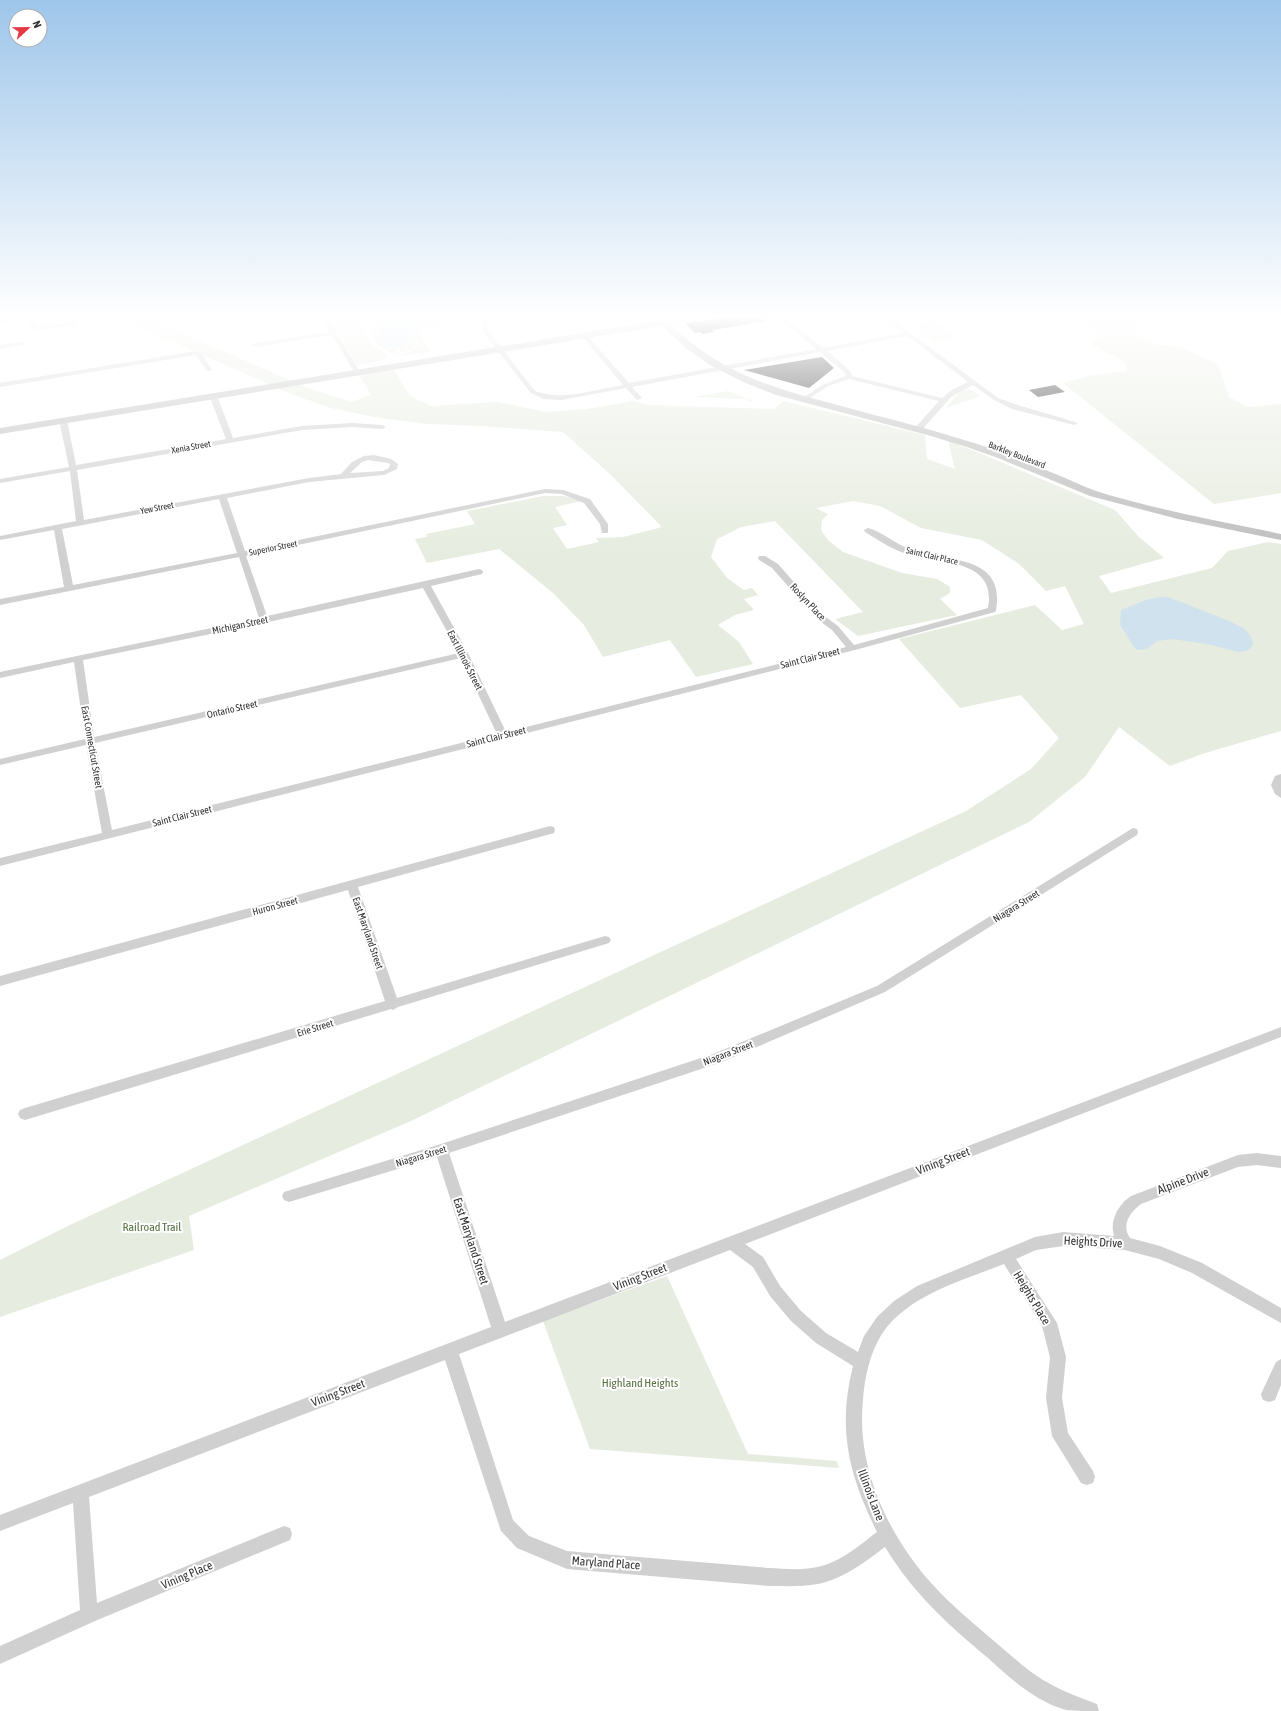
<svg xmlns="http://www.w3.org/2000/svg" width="1281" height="1711" font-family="'Asap Condensed',sans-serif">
<rect width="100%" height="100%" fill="#fff"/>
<path fill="#e6ecdf" d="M116,317H145L306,387L351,402L371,395L359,375L394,370L410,396L431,406L498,402L546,412L587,409L634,401L647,405L775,409L783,401L925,435L927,459L955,469L948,440L1115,510L1139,537L1164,558L1099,576L1111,593L1212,568L1228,551L1268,542L1281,544V731L1205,753L1170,766L1119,727L1085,777L1029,822L411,1121L189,1216L194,1250L0,1317V1260L72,1224L966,811L1031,769L1059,738L1021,695L960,708L899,639L1035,605L1062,630L1084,624L1065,586L1046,591L1019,564L982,540L921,528L880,506L853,501L816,508L828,514L822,520L821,530L828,540L843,552L902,573L937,579L950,587V593L940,599L957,615L858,636L835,619L863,612L775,521L741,527L717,539L711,557L727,578L744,590L752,588L758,595L744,599L754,610L735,615L718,625L739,642L753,664L696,677L670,640L603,657L584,625L553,593L499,549L427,563L415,539L427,537L426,534L475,524L467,511L543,496H564L582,501L555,507L567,525L553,528L567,549L599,542L596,538L623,537L659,528L661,526L611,475L563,432L480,426L429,424L379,418L331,408L291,394Z
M330,317H358L372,346L381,350L387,357L378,361L357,365Z
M362,317H373L379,326L377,327L381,329L379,336L381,342L391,347L407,344L408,337L407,331L408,327L418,317H430L414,332L416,344L414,348L398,354L399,349H396L395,355L373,342L369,329L375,327L372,322L365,323Z
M432,317H443L442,326L420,330L418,333L431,352L396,357L416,348L418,344L416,338V331Z
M1082,317H1210L1137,325L1134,333L1159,345L1179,346L1218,365L1229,397L1248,407L1281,404V493L1214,504L1063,383L1088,376L1125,371L1127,366L1126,363C1115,355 1102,351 1091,344L1099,337Z
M934,320L955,335L953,336L956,338L936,342L914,326L916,325L914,323Z
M967,389L971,390L981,396L946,408L958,394Z
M728,391L750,400L753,399V400L749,402L746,399L694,397Z
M667,1276L748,1454L837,1461L839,1468L590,1449L543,1321Z"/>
<path fill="#cfe2ee" d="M373,317H418L408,327L407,331L408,339L406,345C396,348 385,348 379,339L381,329Z
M1159,597L1171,598L1229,621L1245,629L1251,637L1253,643L1251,648L1246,651L1238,652L1207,644L1172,639L1157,641L1147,649L1138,650L1134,647L1120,625L1121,610L1146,600Z"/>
<path fill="#1a1a1a" d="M726,317H765V321L712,330L714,332L702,334L700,332L695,333L685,323Z
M822,357L834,368L809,388L744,370Z
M1055,385L1065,392L1038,397L1029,390Z"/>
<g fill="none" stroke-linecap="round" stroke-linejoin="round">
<path fill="#d0d0d0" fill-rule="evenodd" d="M19,317H35L36,326H39L72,322L69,317L77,318L78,323L75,325L39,330L31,328L29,319L0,323V319Z
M322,317H328L360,372L359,373H355L332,335L255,347L252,345L255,343L330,332Z
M482,317H488V331L535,391C561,402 596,389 623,385L582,336L581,335L584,333L586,334L629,383L816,349L778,317H784L823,348L904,333L883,317H889L998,398L1018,405L1078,423L1074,425L1012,409L994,400L973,385L951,397L921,431H918L914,429L939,401L849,379L828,386L805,401H801V399L824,384L846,376V374L820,352L632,387L642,398L638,400L636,399L626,388L561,400L544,399L531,393L482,331ZM908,336L968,382L953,389L942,398L852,376L851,372L827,351Z
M22,342L24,343V345L0,349V345Z
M197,351L202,354L212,370L211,371H207L196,355L0,387V383Z
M213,393L217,395L233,438L302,426L352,423L382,425L386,427L382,429L352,427L302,430L77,470L84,520L309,478L341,474L352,462L364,456L374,455L391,459L398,464L397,469L384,475L309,482L227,498L245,551L545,489L563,490L590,499L608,524V533H602L600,524L584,503L562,494L545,493L246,556L267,616L479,569L482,570L483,572L482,574L431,586L469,655L506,732L846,647L832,630L817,619L772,568L759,560L758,558L759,556H765L778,564L823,615L838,626L854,645L988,608C997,560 943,564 911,555C894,551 880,541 865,532L864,530L868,528C881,531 897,545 912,550C946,562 1006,554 996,610L995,612L855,650L0,866V858L102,833L86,745L0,765V759L85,739L74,662L0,678V672L259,618L239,557L0,605V599L64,587L54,530L0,540V536L76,521L70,471L0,483V479L69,467L59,420L63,418L67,420L76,465L226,439L209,395ZM368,460L388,463L390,464L389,468L383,471L350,473L362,462ZM219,499L237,553L73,585L62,529ZM423,588L459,653L94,737L83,660L264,623ZM461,658L497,734L112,830L95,743Z
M1281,774V798L1275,794L1271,785L1275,776Z
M550,826L554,827L555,830L554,833L358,887L397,998L605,936L609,937L611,940L609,943L398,1007L393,1010L391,1009L25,1120L20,1118L18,1114L20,1110L25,1108L385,1001L348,890L0,986V976Z
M1133,828L1137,829L1138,832L1137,835L885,992L722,1062L449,1153L505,1322L1281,1027V1037L745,1244L763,1257L780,1286L801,1311L826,1333L858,1352L864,1336L877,1317L894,1301L917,1286L1035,1237L1063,1232L1114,1236C1109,1220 1119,1204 1131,1196L1238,1155L1257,1153L1281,1156V1168L1257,1165L1238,1167L1141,1204C1130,1212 1121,1225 1130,1238L1160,1246L1202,1263L1281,1308V1323L1192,1273L1159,1259L1125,1250L1063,1246L1036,1250L1016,1259L1057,1323L1066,1357L1062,1398L1068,1433L1093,1471L1095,1477L1093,1483L1087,1485L1081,1483L1052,1436L1046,1398L1050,1357L1042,1326L1004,1264C964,1280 915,1293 887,1327C871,1347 865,1375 863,1400C856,1467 888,1535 932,1584C951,1605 973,1623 994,1641C1010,1654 1025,1669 1043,1680C1060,1690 1078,1697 1097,1704L1099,1711C1089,1711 1075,1711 1066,1710C1035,1701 1011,1679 988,1658C947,1624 913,1593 885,1547C865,1562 843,1579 818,1584C802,1587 785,1586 769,1586L567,1569L517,1548L501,1531L499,1525L445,1360L89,1497L97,1603L284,1526L290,1528L292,1534L290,1540L95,1621L0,1664V1646L80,1610L73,1503L0,1531V1515L491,1327L437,1157L289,1202L284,1200L282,1196L284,1192L441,1144L713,1054L877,986ZM730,1250L753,1267L770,1296L791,1321L816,1343L853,1366C837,1430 849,1475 877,1532C861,1544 844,1559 825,1565C807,1571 787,1569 769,1568L567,1551L529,1536L513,1520L459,1354Z
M1281,1359V1385L1275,1400L1269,1402L1263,1400L1261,1394L1276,1362Z"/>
<path fill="#bdbdbd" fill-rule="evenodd" d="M653,317H662L665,320L684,317H701L700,319L697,320L670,324C723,375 773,388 841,406C886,418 930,429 974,443C1004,452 1033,465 1063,477C1075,482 1087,488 1099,492C1158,510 1220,521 1281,534V540L1178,519L1090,496L998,458L967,447L931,436L776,395L743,382L710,365L686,348L661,326L0,434V428L656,321Z"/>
</g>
<linearGradient id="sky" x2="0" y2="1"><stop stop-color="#9ec6ea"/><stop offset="0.57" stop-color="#fff"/><stop offset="1" stop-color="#fff" stop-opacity="0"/></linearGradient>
<rect width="1281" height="556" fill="url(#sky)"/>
<g text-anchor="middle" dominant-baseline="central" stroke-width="4" stroke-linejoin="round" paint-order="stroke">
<g font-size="9" fill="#333" stroke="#fff">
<text transform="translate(191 447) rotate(-10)">Xenia Street</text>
<text transform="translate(1017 455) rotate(21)">Barkley Boulevard</text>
<text transform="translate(157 508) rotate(-11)">Yew Street</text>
<text transform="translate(273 548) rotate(-11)">Superior Street</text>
<text transform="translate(932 556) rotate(13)">Saint Clair Place</text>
</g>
<g font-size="10" fill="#333" stroke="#fff">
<text transform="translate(808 602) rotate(47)">Roslyn Place</text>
<text transform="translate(240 625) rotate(-12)">Michigan Street</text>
<text transform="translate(810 658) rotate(-14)">Saint Clair Street</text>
<text transform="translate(465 660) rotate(63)">East Illinois Street</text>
<text transform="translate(232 709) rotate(-13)">Ontario Street</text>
<text transform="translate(496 737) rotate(-14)">Saint Clair Street</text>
<text transform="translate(92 747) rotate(80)">East Connecticut Street</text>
<text transform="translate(182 816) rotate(-14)">Saint Clair Street</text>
<text transform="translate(275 906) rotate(-15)">Huron Street</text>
<text transform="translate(1016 906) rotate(-32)">Niagara Street</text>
<text transform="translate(368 933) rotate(71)">East Maryland Street</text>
<text transform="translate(315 1028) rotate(-17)">Erie Street</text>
<text transform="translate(728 1053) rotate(-21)">Niagara Street</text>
<text transform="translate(421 1156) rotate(-17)">Niagara Street</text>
</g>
<g font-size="12" fill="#333" stroke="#fff">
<text transform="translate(943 1161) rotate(-21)">Vining Street</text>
<text transform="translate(1183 1181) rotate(-21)">Alpine Drive</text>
<text transform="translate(471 1241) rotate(72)">East Maryland Street</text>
<text transform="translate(1093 1242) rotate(3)">Heights Drive</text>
<text transform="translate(640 1277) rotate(-21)">Vining Street</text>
<text transform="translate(1032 1298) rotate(59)">Heights Place</text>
<text transform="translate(338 1393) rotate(-21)">Vining Street</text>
<text transform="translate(871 1495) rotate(69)">Illinois Lane</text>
<text transform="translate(606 1563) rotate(4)">Maryland Place</text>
<text transform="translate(187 1575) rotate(-23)">Vining Place</text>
</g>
<g font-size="12" fill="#56703f" stroke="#fff">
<text x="152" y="1227">Railroad Trail</text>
<text x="640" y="1383">Highland Heights</text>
</g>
</g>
<g transform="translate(28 28) rotate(68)"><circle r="19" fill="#ffffff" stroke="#adadad"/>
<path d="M0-3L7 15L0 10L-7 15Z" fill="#e63946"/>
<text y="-6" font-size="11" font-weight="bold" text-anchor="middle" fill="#333333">N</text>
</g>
</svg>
